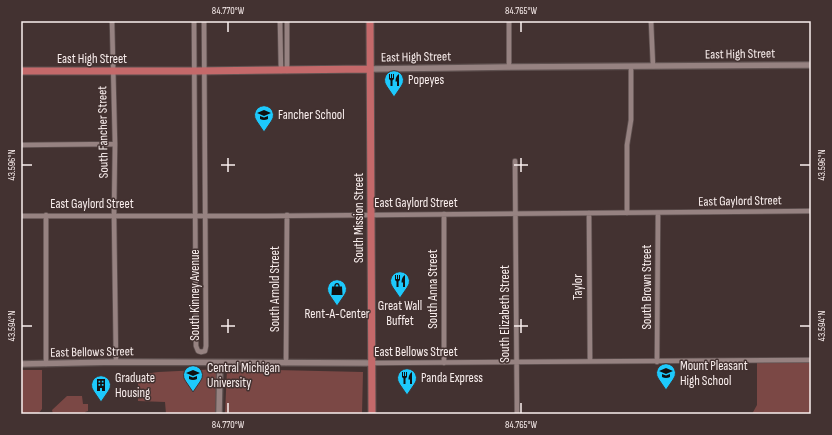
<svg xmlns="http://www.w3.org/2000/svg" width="832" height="435" font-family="'Sofia Sans Condensed',sans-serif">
<rect width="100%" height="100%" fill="#433231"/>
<path fill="#7b4845" d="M811,359V414H752L757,405V360Z
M220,369L219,414H166L165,402L138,401V375L158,372Z
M227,369L363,372L362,414H225Z
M21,370H42V409L38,414H21Z
M67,396H82L83,404H88V411L85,412V414H53L52,410Z"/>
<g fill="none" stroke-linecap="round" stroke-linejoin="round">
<defs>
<path id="minor" d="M112,21L115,144L114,215L116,362
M194,21L196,346L198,351L201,352L205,351L206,346L204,21
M280,21L281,71
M287,21V71
M509,21V67
M651,21L653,66
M21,145L115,144
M515,161L517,414
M589,213L590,361
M627,213V145L631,120V67
M444,214V363
M46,215V364
M21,216H266L811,211
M657,362L658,213
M286,363L287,215
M371,363L811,360"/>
<path id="tertiary" d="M370,69L509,67L811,65
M21,364L116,362L371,363
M219,414L220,363"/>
<path id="primary" d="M370,21L372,414
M21,71H195L370,69"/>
</defs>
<use href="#minor" stroke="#5f5150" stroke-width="6"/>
<use href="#tertiary" stroke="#5f5150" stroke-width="8"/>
<use href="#primary" stroke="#5f5150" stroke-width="9"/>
<use href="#minor" stroke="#968281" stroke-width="4.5"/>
<use href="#tertiary" stroke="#968281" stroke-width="5.5"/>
<use href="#primary" stroke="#c4696a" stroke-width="7"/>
</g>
<path fill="none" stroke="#faefee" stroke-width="1.5" d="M228,22V32M521,22V32M228,158V172M521,158V172M22,165H32M221,165H235M514,165H528M800,165H810M228,319V333M521,319V333M22,326H32M221,326H235M514,326H528M800,326H810M228,403V413M521,403V413"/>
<defs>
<symbol id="restaurant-pin" viewBox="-11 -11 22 30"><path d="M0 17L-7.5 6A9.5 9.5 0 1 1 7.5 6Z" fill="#1dc9fc" stroke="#433231"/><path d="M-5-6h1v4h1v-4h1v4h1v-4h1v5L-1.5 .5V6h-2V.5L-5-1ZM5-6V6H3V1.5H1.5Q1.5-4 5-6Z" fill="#111"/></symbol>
<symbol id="school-pin" viewBox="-11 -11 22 30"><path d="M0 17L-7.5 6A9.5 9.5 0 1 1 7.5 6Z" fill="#1dc9fc" stroke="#433231"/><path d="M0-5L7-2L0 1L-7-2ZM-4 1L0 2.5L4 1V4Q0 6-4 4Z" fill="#111"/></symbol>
<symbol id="shop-pin" viewBox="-11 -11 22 30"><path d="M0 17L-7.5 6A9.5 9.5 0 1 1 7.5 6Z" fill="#1dc9fc" stroke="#433231"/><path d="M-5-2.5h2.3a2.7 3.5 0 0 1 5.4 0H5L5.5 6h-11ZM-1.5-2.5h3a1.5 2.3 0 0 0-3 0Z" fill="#111"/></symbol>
<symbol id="university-pin" viewBox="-11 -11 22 30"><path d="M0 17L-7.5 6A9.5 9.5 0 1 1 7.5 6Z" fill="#1dc9fc" stroke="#433231"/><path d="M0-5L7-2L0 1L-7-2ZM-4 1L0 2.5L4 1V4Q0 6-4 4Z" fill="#111"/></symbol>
<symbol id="building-pin" viewBox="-11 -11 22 30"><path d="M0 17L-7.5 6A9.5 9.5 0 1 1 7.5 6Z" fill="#1dc9fc" stroke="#433231"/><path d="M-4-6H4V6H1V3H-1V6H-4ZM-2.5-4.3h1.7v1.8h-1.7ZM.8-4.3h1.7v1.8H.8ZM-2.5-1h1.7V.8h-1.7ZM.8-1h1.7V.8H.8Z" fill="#111"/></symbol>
</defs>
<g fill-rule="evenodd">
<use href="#restaurant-pin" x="383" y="69" width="22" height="30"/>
<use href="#school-pin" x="253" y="104" width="22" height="30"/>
<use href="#restaurant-pin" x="389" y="270" width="22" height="30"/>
<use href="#shop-pin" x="326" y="278" width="22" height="30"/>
<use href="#school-pin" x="655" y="362" width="22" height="30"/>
<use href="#university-pin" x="182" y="364" width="22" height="30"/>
<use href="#restaurant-pin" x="396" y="367" width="22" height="30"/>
<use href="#building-pin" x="90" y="374" width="22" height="30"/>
</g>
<g text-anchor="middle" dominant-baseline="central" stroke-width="3" stroke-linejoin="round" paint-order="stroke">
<g font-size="13" fill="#faefee" stroke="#433231">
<text transform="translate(740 54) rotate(-1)">East High Street</text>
<text transform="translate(416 57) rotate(-1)">East High Street</text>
<text x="92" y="59">East High Street</text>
<text transform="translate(103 132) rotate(-91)">South Fancher Street</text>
<text transform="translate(740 201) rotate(-1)">East Gaylord Street</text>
<text x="416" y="203">East Gaylord Street</text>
<text x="92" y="204">East Gaylord Street</text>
<text transform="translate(359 218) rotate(-90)">South Mission Street</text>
<text transform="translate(578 287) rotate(-90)">Taylor</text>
<text transform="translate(647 287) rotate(-90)">South Brown Street</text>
<text transform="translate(275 289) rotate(-90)">South Arnold Street</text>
<text transform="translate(433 289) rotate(-90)">South Anna Street</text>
<text transform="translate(195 295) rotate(-90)">South Kinney Avenue</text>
<text transform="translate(505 314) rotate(-90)">South Elizabeth Street</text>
<text transform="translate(92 352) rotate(-1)">East Bellows Street</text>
<text x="416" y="352">East Bellows Street</text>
</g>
<g font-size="13" fill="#faefee" stroke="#433231" text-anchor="start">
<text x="408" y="80">Popeyes</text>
<text x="278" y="115">Fancher School</text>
<text x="400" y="306" text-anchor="middle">Great Wall<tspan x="400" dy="15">Buffet</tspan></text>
<text x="337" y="314" text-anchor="middle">Rent-A-Center</text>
<text x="680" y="366">Mount Pleasant<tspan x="680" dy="15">High School</tspan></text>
<text x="207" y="368">Central Michigan<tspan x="207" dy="15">University</tspan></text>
<text x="115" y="378">Graduate<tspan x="115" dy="15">Housing</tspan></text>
<text x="421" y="378">Panda Express</text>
</g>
</g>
<rect width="832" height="435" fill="none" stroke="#433231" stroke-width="44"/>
<rect x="22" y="22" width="788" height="391" fill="none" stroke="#faefee" stroke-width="1.5"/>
<g font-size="10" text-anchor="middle" fill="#faefee">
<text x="228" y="14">84.770°W</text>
<text x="521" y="14">84.765°W</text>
<text transform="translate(11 165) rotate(-90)" y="4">43.596°N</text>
<text transform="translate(821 165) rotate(-90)" y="4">43.596°N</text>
<text transform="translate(11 326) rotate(-90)" y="4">43.594°N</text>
<text transform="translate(821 326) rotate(-90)" y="4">43.594°N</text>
<text x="228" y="428">84.770°W</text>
<text x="521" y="428">84.765°W</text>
</g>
</svg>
